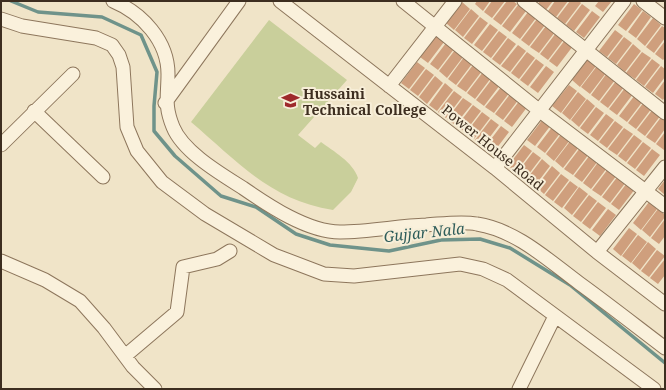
<svg xmlns="http://www.w3.org/2000/svg" width="666" height="390" font-family="'Noto Serif',serif">
<rect width="100%" height="100%" fill="#f0e4c8"/>
<path fill="#c9cf9b" d="M269,20L347,80L298,135L315,148L321,142C333,151 353,162 358,178L351,192L333,210C270,200 237,161 191,122Z"/>
<g fill="none" stroke-linecap="round" stroke-linejoin="round">
<path stroke="#6f938a" stroke-width="3.5" d="M11,1L38,12L102,17L141,35L157,72L154,106V131L175,156L221,196L256,207L296,234L330,245L389,251L441,240L480,239L510,248L570,285L665,363"/>
</g>
<path fill="#cf9f7d" d="M477,1H490L483,11L475,4Z
M492,1H505L492,18L484,12Z
M507,1H513L517,4L501,25L493,19Z
M540,1H553L546,10L538,4Z
M555,1H568L556,17L548,11Z
M570,1H579L581,3L565,24L557,18Z
M599,1H612L603,12L595,6Z
M462,2L470,9L454,30L446,23Z
M582,4L590,10L574,31L566,25Z
M634,4L642,10L626,31L618,25Z
M518,5L526,11L510,32L502,26Z
M471,9L479,16L463,37L455,30Z
M592,11L600,17L584,38L576,32Z
M643,11L651,17L636,38L628,32Z
M528,12L536,18L520,39L512,33Z
M480,17L488,23L472,44L464,38Z
M653,18L661,25L645,46L637,39Z
M537,19L545,25L529,46L521,40Z
M490,24L498,30L482,51L474,45Z
M546,26L555,32L539,53L530,47Z
M662,26L665,28V38L654,53L646,47Z
M615,30L623,36L607,57L599,51Z
M499,31L507,37L491,58L483,52Z
M556,33L564,39L548,60L540,54Z
M436,36L444,42L428,63L420,57Z
M624,37L632,43L616,64L608,58Z
M508,38L516,44L500,65L492,59Z
M565,40L573,46L557,67L549,61Z
M665,41V58L663,60L655,54Z
M446,43L454,49L438,70L430,64Z
M633,44L641,51L625,72L617,65Z
M518,45L526,51L510,72L501,66Z
M455,50L463,57L447,78L439,71Z
M527,52L535,58L519,79L511,73Z
M642,52L651,58L635,79L626,73Z
M464,57L472,64L456,85L448,79Z
M536,59L544,65L528,86L520,80Z
M588,59L596,66L580,87L572,80Z
M652,59L660,65L644,86L636,80Z
M417,62L425,68L409,89L401,83Z
M473,65L482,71L466,92L457,86Z
M546,66L554,72L538,93L530,87Z
M597,66L606,73L590,94L581,87Z
M661,66L665,69V77L653,93L645,87Z
M426,69L434,75L418,96L410,90Z
M483,72L491,78L475,99L467,93Z
M607,73L615,80L599,101L591,95Z
M435,76L443,83L427,104L419,97Z
M492,79L500,85L484,106L476,100Z
M665,80V97L663,100L655,94Z
M616,81L624,87L608,108L600,102Z
M445,83L453,90L437,111L429,105Z
M569,85L577,91L561,113L552,106Z
M502,86L510,92L494,113L485,107Z
M625,88L633,94L617,115L609,109Z
M454,91L462,97L446,118L438,112Z
M578,92L586,99L570,120L562,113Z
M511,93L519,99L503,120L495,114Z
M635,95L643,101L627,122L619,116Z
M463,98L472,104L455,125L447,119Z
M587,99L595,106L579,127L571,120Z
M520,100L528,106L512,127L504,121Z
M644,102L652,108L636,129L628,123Z
M473,105L481,111L465,132L457,126Z
M596,107L604,113L588,134L580,128Z
M653,109L661,115L645,136L637,130Z
M482,112L490,118L474,139L466,133Z
M606,114L614,120L598,141L590,135Z
M662,116L665,118V129L655,143L646,137Z
M491,119L499,125L483,146L475,140Z
M543,119L551,125L535,146L527,140Z
M615,121L623,127L607,148L599,142Z
M501,126L509,132L493,153L485,147Z
M553,126L561,132L545,153L537,147Z
M624,128L633,134L617,155L608,149Z
M665,132V149L664,150L656,144Z
M562,133L570,140L554,161L546,154Z
M634,135L642,141L626,162L618,156Z
M571,140L579,147L563,168L555,161Z
M643,142L651,148L635,169L627,163Z
M524,145L532,151L516,172L508,166Z
M580,148L589,154L573,175L564,169Z
M652,149L660,155L644,176L636,170Z
M533,152L541,158L525,179L517,173Z
M590,155L598,161L582,182L574,176Z
M542,159L550,166L534,187L526,180Z
M599,161L607,168L591,189L583,183Z
M552,166L560,173L544,194L536,187Z
M608,169L617,175L601,196L592,190Z
M561,174L569,180L553,201L545,195Z
M618,176L626,182L610,203L602,197Z
M665,180V195L658,189Z
M570,181L578,187L562,208L554,202Z
M627,183L635,189L619,210L611,204Z
M579,187L588,194L572,215L564,208Z
M589,195L597,201L581,222L573,216Z
M598,202L606,208L590,229L582,223Z
M649,202L657,209L641,230L633,223Z
M608,209L616,215L600,236L592,230Z
M658,209L665,215V217L650,237L642,230Z
M665,219V236L659,244L651,238Z
M629,228L637,234L621,256L613,249Z
M638,235L647,242L631,263L622,256Z
M648,242L656,249L640,270L632,263Z
M657,250L665,256L649,277L641,271Z
M665,259V275L658,284L650,278Z"/>
<g fill="none" stroke-linecap="round" stroke-linejoin="round">
<defs>
<path id="minor" d="M113,1C142,13 168,41 168,74C168,96 164,105 173,127C183,152 221,174 243,188C269,206 308,232 340,232C369,232 398,226 426,225C442,224 461,221 477,224C516,230 548,260 579,283C608,304 636,326 665,348
M280,1L495,168L597,252L665,304
M403,1L540,111L665,206
M524,1L665,113
M643,1L665,18
M1,19L22,26L96,38L112,45L119,55L123,67L127,127L137,151L162,182L205,214L274,255L324,274L354,276L460,264L483,269L507,280L654,389
M389,86L455,1
M165,103L239,1
M34,111L103,177
M1,145L73,74
M495,168L624,1
M597,252L665,167
M1,261L45,280L80,301L104,328L133,367L155,389
M125,356L177,312L183,267L217,259L230,251
M519,389L555,316"/>
</defs>
<use href="#minor" stroke="#8d765c" stroke-width="15"/>
<use href="#minor" stroke="#faf1dc" stroke-width="13"/>
</g>
<defs>
<symbol id="university-bare" viewBox="-9 -9 18 18"><path d="M0-5L7-2L0 1L-7-2ZM-4 1L0 2.5L4 1V4Q0 6-4 4Z" fill="#9e2a2b" stroke="#f7eed8" stroke-width="2.5" paint-order="stroke"/></symbol>
</defs>
<g fill-rule="evenodd">
<use href="#university-bare" x="278" y="88" width="25" height="25"/>
</g>
<g text-anchor="middle" dominant-baseline="central" stroke-width="4" stroke-linejoin="round" paint-order="stroke">
<g font-size="14" font-weight="bold" fill="#3d2e20" stroke="#f7eed8" text-anchor="start">
<text x="303" y="93">Hussaini<tspan x="303" dy="16">Technical College</tspan></text>
</g>
<g font-size="14" fill="#3d2e20" stroke="#f7eed8">
<text transform="translate(493 147) rotate(39)">Power House Road</text>
</g>
<g font-size="15" font-style="italic" fill="#2f5d5a" stroke="#f7eed8">
<text transform="translate(424 232) rotate(-6)">Gujjar Nala</text>
</g>
</g>
<rect width="666" height="390" fill="none" stroke="#3d2e20" stroke-width="4"/>
</svg>
